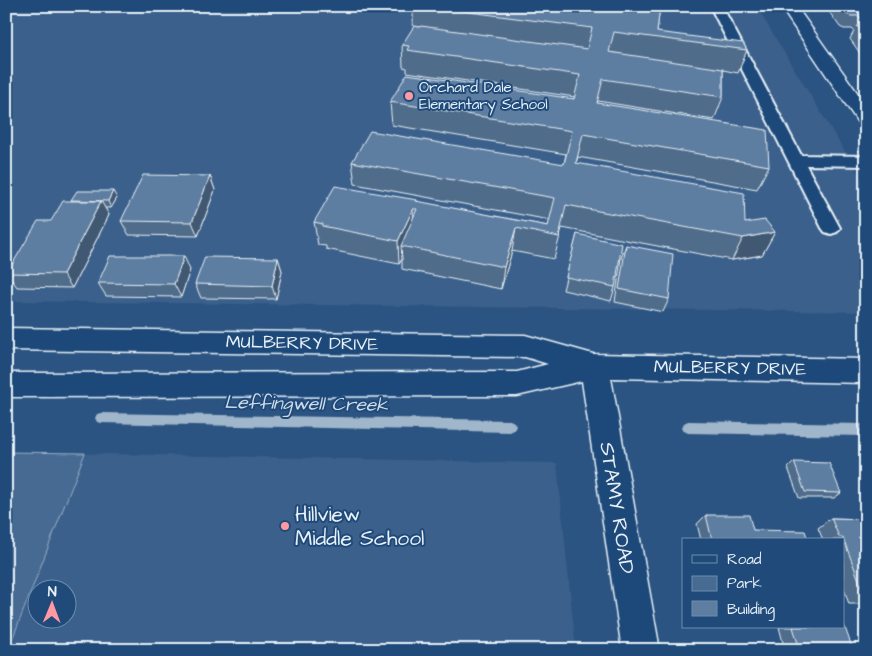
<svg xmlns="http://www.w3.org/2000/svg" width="872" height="656" font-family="'Architects Daughter',sans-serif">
<rect width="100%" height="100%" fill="#2b5482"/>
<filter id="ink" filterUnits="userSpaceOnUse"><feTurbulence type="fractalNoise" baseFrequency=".02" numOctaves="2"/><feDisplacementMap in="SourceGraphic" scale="10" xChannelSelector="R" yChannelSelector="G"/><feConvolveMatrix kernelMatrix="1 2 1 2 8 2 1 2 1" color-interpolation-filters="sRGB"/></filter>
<g filter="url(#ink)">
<path fill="#3a608b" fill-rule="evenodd" d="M6,6H756L866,186V312L6,301Z
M6,452L557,463L576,650H6ZM38,588H68V618H38Z"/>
<path fill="#476b93" stroke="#98aec6" d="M6,452L85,453L8,650H6Z"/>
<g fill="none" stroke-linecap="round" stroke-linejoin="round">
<path fill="#a0b6cb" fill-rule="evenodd" d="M101,413L510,420L514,422L516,426L514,430L510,432L101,423L97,422L95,418L97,414Z
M688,421L866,424V436L688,433L684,431L682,427L684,423Z"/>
<defs>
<path id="lane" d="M710,6H722L801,155L866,156V166L806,165L840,228L837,232L831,234L825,232L822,228Z"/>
<path id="secondary" d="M780,6H796L866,105V126L859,124Z
M6,328L525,335L593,354L866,359V383L611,378L660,650H622L582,381L517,396L6,397V373L517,372L548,364L525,357L6,350Z"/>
</defs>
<use href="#lane" stroke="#e8f1f8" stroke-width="4"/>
<use href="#secondary" stroke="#e8f1f8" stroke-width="3"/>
<use href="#lane" fill="#1f4a7a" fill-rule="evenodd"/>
<use href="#secondary" fill="#1f4a7a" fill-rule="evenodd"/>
</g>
<path fill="#506c8a" stroke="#e8f1f8" d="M413,6H660L657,32L747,50L738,73L723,70V97L714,120L598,101L597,103L769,166L757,189L578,157L576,163L745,223L775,232L762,255L732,260L562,228L554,259L512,251L501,289L402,269V259L399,264L326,249V246L318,245L314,222L417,200V202L548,226L550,220L355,184L352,162L564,164L566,154L392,125L390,102L574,99L575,97L407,72V68L403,67L402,45L420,27L413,26Z
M828,6H866V56H862L850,39L854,31L852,29H844L840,27L827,9Z
M210,176L215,190L198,236L129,235L121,221Z
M117,198L111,208H105L109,215L72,288L17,287L7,273L72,201L71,200Z
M577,234L615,287L611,301L563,290Z
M626,245L669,299L663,312L615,302L621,258Z
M278,258L282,271L276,299L201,298L195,284Z
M190,270L181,297L106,296L98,283Z
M794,462L841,493L834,498H799L788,468Z
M706,515L753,530L808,540H701L697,524Z
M831,518L866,519V604H849L843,586V540H823L818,528Z
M779,627H843L853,650H785Z"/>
<path fill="#415871" stroke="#e8f1f8" d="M210,176L215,190L198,236L192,222Z
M113,191L117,198L111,208L108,201Z
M101,201L109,215L72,288L63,274Z
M413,209L414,231L401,246L402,259L399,264L398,241Z
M516,228L512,251L501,289L504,267Z
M775,232L762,255L732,260L743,238Z
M184,256L190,270L181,297L174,284Z
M278,258L282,271L276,299L272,286Z"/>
<path fill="#5d7da1" stroke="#e8f1f8" d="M424,6H594L604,8V6H660L657,32L743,43L747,50L614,32L609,52L723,69V97L603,79L597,103L767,130L769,166L583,134L576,163L744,193L745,223L765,220L775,232L743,238L566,205L559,237L516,228L504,267L401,246L417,209H413L398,241L322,226L323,224L314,222L335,186L417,200L416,201L548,226L555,198L352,162L370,131L564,164L572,131L390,102L407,74L574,99L580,75L407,50L409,46L402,45L414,26L420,27L421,26L587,49L592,28Z
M841,6H866V22H864L859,16H851L846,14Z
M857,26H866V37Z
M143,175L210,176L192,222L121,221Z
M77,191H113L108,201L71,200Z
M63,201H101L63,274L7,273L38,221H51Z
M577,234L622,244L615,287L566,277Z
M626,245L673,254L669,299L619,289Z
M110,256H184L174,284L98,283Z
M205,257L278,258L272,286L195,284Z
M794,462L829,463L841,493L805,492Z
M706,515H749L753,530L805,531L808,540H712Z
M831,518L866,519V596H865L843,538L839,537Z
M843,622L853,650H800L793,627H843Z"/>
</g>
<g fill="#ff9aa2" stroke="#1f4a7a" stroke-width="2">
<circle cx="409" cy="96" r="5"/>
<circle cx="285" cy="526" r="5"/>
</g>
<g text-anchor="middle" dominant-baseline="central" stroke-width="4" stroke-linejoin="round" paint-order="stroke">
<g font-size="15" fill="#e8f1f8" stroke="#1f4a7a" text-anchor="start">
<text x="419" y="87">Orchard Dale<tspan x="419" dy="17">Elementary School</tspan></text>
</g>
<g font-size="18" fill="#e8f1f8" stroke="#1f4a7a">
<text transform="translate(302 343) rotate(1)">MULBERRY DRIVE</text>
<text transform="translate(730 368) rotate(1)">MULBERRY DRIVE</text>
</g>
<g font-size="19" font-style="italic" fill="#d0dde9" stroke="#1f4a7a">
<text transform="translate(306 404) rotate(1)">Leffingwell Creek</text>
</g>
<g font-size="21" fill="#e8f1f8" stroke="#1f4a7a">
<text transform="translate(617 508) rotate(81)">STAMY ROAD</text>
</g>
<g font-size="21" fill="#e8f1f8" stroke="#1f4a7a" text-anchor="start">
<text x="295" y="514">Hillview<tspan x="295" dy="24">Middle School</tspan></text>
</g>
</g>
<rect width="872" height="656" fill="none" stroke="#1f4a7a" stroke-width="25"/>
<rect x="12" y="12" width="847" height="631" fill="none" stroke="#e8f1f8" stroke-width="2" filter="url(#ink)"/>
<rect x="682" y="538" width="162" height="90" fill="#1f4a7a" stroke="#6f8dac"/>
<rect x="692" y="555" width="25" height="8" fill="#1f4a7a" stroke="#6f8dac"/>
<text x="727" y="564" font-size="15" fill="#e8f1f8">Road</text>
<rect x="692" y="576" width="25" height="15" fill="#476b93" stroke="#6f8dac"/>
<text x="727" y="588" font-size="15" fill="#e8f1f8">Park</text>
<rect x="692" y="601" width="25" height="15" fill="#5d7da1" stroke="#6f8dac"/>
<text x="727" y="614" font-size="15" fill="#e8f1f8">Building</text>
<g transform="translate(52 604) rotate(1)"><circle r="24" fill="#1f4a7a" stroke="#6f8dac"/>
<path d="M0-4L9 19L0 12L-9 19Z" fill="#ff9aa2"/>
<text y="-8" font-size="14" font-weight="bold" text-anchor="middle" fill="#e8f1f8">N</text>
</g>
</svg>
